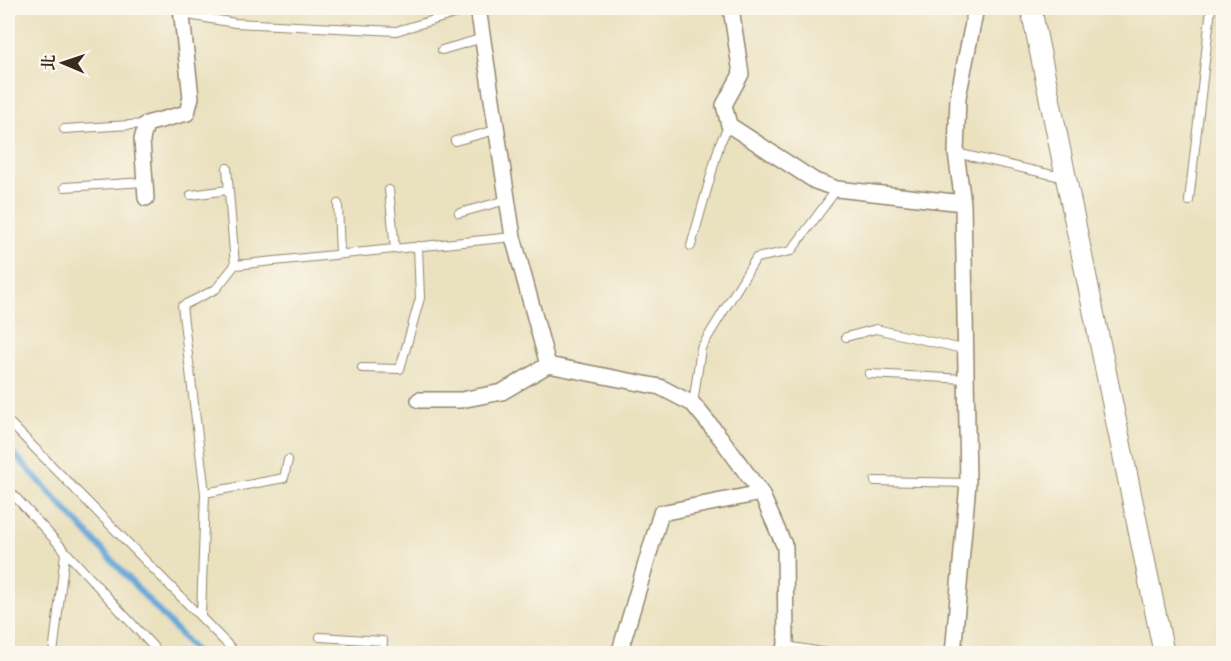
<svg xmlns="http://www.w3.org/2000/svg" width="1231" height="661" font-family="'IM FELL French Canon','Noto Serif TC',serif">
<rect width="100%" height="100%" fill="#fbf7ec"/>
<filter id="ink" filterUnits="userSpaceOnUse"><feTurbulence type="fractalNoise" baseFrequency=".0167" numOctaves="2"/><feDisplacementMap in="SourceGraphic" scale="12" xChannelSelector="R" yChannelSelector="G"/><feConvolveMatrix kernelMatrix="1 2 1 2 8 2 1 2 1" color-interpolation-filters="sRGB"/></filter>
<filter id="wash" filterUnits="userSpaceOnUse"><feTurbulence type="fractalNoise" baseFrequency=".008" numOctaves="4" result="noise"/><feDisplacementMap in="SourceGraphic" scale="24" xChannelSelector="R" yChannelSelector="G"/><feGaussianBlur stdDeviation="1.35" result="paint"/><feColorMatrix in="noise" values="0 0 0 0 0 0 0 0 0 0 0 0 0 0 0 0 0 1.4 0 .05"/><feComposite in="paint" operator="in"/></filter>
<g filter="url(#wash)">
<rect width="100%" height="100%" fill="#eae1bf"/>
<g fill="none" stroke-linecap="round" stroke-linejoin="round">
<path stroke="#67a8da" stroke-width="6" d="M8,447L198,654"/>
</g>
</g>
<g filter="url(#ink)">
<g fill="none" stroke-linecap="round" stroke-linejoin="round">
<defs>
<path id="service" d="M182,14L235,23L396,31L475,8
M442,50L483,38
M64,129L146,124
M455,141L496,130
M956,153L1066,178
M65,187L145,182
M389,190L395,249
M191,195L228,190
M1189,201L1211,8
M338,204L340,254
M459,213L507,200
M691,246L720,143L729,125
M235,265L513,237
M846,337L876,329L967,350
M362,368L400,369L420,298L418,246
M869,374L967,379
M693,404L701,348L756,258L791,251L837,189
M8,421L237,654
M875,481L968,483
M8,489L160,654
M205,493L182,306L216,289L235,265L227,168
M201,617L205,493L284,478L288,460
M320,637L383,641L382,654
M786,646L834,654
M53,654L65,554"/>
<path id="minor" d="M731,8L741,74L724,105L729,125L815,181L837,189L963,203
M146,198L142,140L146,124L187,113L191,97L181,8
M548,365L660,387L693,404L720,437L761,493L785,547L786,646L782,654
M419,400H461L502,392L548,365L513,237L478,8
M619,654L661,513L761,493
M953,654L968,483L963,203L956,153L958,97L976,8"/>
<path id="tertiary" d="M1031,8L1164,654"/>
</defs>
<use href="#service" stroke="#92866e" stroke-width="10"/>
<use href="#minor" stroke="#92866e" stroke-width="18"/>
<use href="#tertiary" stroke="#92866e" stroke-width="22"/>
<use href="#service" stroke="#fff" stroke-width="8"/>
<use href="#minor" stroke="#fff" stroke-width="15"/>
<use href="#tertiary" stroke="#fff" stroke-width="20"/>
</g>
</g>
<rect width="1231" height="661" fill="none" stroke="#fbf7ec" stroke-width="30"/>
<g transform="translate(63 63) rotate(272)" stroke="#fbf7ec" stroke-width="4.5" paint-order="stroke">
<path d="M0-4.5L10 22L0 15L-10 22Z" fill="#3b2a1e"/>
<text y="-9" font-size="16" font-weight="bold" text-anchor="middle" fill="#3b2a1e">北</text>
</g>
</svg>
